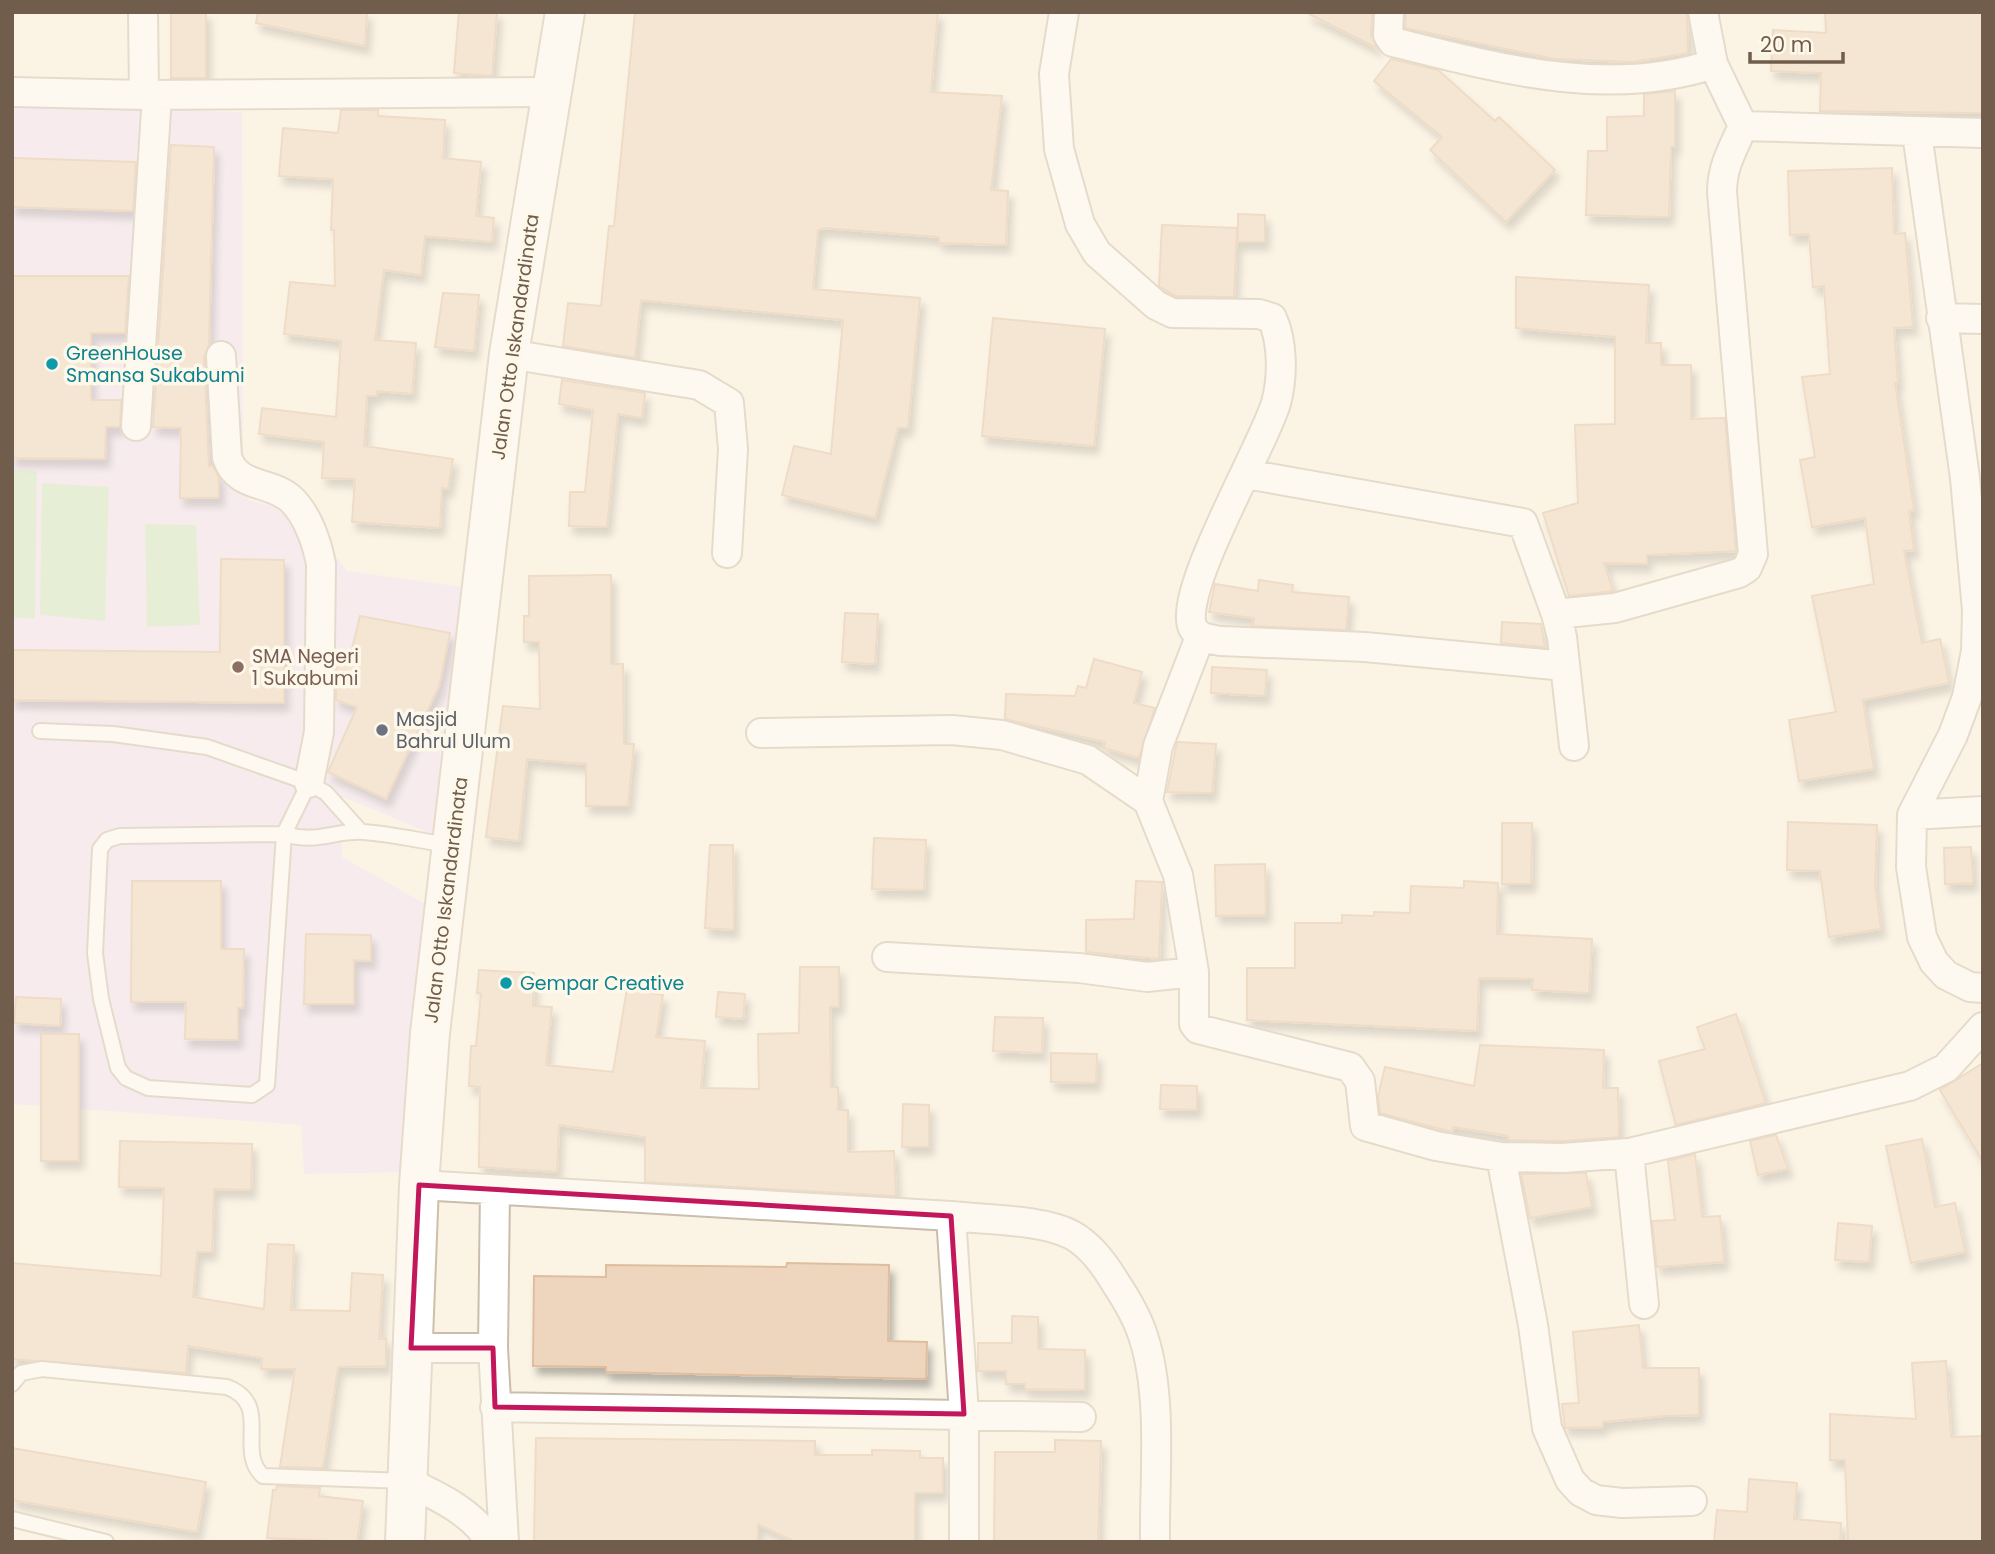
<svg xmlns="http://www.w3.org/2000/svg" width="1995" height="1554" font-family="Poppins,sans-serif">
<defs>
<filter id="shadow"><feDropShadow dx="4.5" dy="8" stdDeviation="3.5" flood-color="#0004"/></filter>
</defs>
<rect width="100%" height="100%" fill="#fbf4e5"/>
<path fill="#f1e1f7" d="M12,106L242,112L243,473L248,500L304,513L347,571L471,588L445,826L432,834L343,797L342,857L436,910L411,1172L304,1174L301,1125L12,1104Z"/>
<path fill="#cfe7c4" d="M12,470L37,471L35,619L12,617Z
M42,483L109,487L105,621L40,615Z
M145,524L196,525L200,625L147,627Z"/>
<path fill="#eed6be" stroke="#dfbea0" stroke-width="2" filter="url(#shadow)" d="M171,12H206V78H171Z
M258,12H367L365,46L256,23Z
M459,12H497L492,76L454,73Z
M635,12H938L931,92L1002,96L991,190L1008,191L1006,245L939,243V237L824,228L818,230L813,289L920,298L908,428H898L875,518L782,495L794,446L831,454L843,320L641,300L635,358L563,346L568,303L601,306L609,226H614Z
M1305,12H1372L1371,35L1377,48Z
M1406,12H1687L1688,53L1632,62L1555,59L1405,28Z
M1825,12H1983V113L1820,111L1821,73L1771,71L1773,30L1826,33Z
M1391,59L1438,70L1495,121L1499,117L1555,170L1506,222L1430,150L1442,137L1374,81Z
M1675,91V147H1671L1669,217L1586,215L1588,151H1607V117L1644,116V94Z
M341,110H378V116L445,120L443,158L481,162L476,216L494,218L492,242L425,236L421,275L384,270L375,340L416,343L412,394L377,391V396H367L364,446L453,459L448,489L442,488L440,528L352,522L355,479L322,478L324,442L259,434L262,408L336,417L341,341L284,334L290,282L335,286L334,230H331L333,179L279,176L283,128L338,133Z
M171,145L214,147L209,345L204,357L209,466H213L219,478V498H180L181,428L153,427Z
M12,158L136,162L133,211L12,207Z
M1892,168L1894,234L1905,233L1913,327L1894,328L1898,383H1895L1914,510L1909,511L1914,550L1904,551L1922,643L1940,639L1949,683L1863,700L1874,769L1799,781L1789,720L1836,712L1812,596L1874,584L1865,518L1812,527L1800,460L1815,457L1802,377L1830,374L1824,286L1813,287L1809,234L1790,235L1788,171Z
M1238,214L1265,215V242H1238Z
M1162,225L1237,228L1234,297L1176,296L1159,286Z
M12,276H129L125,333H91V400H121L120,427H106L105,459L12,458Z
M1516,277L1649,285L1646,343H1661V365H1691V419L1725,418L1736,551L1647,555V564L1604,563L1613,591L1569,596L1543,513L1578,503L1575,425L1615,424V337L1516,328Z
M443,293L479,295L474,351L435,347Z
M993,318L1105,329L1094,446L982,436Z
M562,380L645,393L642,418L618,414L607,527L569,526L570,492H585L593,410L559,404Z
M221,559L284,560V703L12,700V650L220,652Z
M611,575V664H623L624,744H634L628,806H586V764L527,759L519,841L486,837L503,706L540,709L539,642H524V616H529V576Z
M1259,580L1293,585L1292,592L1349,597L1346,630L1253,626L1254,618L1209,612L1215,584L1258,591Z
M845,613L878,614L875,664L842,662Z
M360,616L450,633L439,686L386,799L328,772L357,707L336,700L337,658L349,662Z
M1502,622L1541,624L1545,647L1501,643Z
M1094,659L1142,672L1134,703L1155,708L1139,758L1104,748L1105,742L1005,719L1006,694L1075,696L1078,686L1086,688Z
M1212,667L1267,670L1265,696L1211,693Z
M1177,742L1216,744L1212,793L1167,792Z
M1788,822L1877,825L1875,884L1881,929L1829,937L1820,871L1787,870Z
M1502,823H1532L1531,884H1502Z
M874,838L926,840L924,890L872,889Z
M710,845H733L734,930L705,928Z
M1971,847L1973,883L1945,884L1944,848Z
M1265,864L1266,915L1216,916L1215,865Z
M132,881H221V949H244L243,1008H238V1040L185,1039L186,1002H131Z
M1136,881L1162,882L1159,959L1086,952V920L1134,919Z
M1464,881L1498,883L1497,934L1592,939L1589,993L1532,990L1533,979L1479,978L1477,1031L1247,1020V968H1295V923H1342V915L1374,916V912L1410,913L1411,886L1464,888Z
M306,934L371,935V961L354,960V1004H304Z
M800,967H839V1007H830L831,1087H838V1110H848V1152L894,1151L896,1196L645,1182V1137L559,1125L557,1172L479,1167L480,1087L469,1086L471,1046H476L481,994L477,993L479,970L534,973L533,1006L552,1007L546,1065L613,1072L627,989L663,995L656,1037L705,1041L701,1088L759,1089L758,1034L799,1033Z
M718,992L745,994L743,1019L716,1017Z
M16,997L61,999L60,1026L14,1023Z
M1736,1014L1766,1103L1676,1125L1659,1061L1705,1049L1697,1027Z
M995,1017L1043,1018L1042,1053L993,1051Z
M41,1034H79V1161H41Z
M1480,1045L1604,1050L1603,1088H1618L1619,1137L1563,1141L1509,1140L1508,1136L1453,1127L1452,1132L1380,1113L1378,1096L1385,1067L1474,1086Z
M1051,1053L1097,1054L1096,1083L1051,1082Z
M1983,1063V1162L1940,1090Z
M1161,1085L1197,1086V1110L1160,1109Z
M903,1104L929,1105V1147H902Z
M1776,1135L1788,1169L1758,1175L1750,1141Z
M1922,1139L1935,1207L1955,1203L1965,1252L1911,1263L1886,1146Z
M120,1141L252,1144L251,1190L214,1189L212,1252H197L193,1297L264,1309L268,1244L294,1245L291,1310L350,1311L352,1273L383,1275L379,1339L386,1338V1366L338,1367L323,1468L280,1467L295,1369H261L262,1358L188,1346L186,1373L12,1359V1263L161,1276L164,1188L119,1187Z
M1695,1154L1702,1217L1720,1216L1724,1262L1657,1267L1652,1221L1675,1220L1668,1161Z
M1586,1173L1592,1207L1530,1218L1521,1174Z
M1838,1223L1872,1226L1869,1262L1835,1260Z
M787,1263L889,1265L888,1341L927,1342L926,1379L606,1372V1367L533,1366L534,1276L606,1277V1265L786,1267Z
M1012,1316L1038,1317V1349L1085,1350V1390L1025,1389V1384H1006V1371H978V1343H1012Z
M1639,1325L1643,1368H1699V1415L1663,1416L1603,1422V1427L1565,1428L1562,1404L1579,1403L1573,1332Z
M1946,1361L1951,1437L1983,1436V1542H1848L1845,1460H1830V1414L1916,1419L1912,1363Z
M536,1438L815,1441V1455H872V1450L920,1451V1458H943V1493H915V1542H795L758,1524V1542L534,1541Z
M1055,1440L1101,1441L1098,1542H994L995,1452H1055Z
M12,1448L206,1482L197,1532L12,1500Z
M1749,1479L1797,1483L1794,1519L1841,1523L1840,1542H1714L1717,1510L1747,1512Z
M277,1486L320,1488L319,1496L363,1501L357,1542L267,1538L273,1490H276Z"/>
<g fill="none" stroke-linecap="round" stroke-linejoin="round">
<defs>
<path id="lane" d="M40,731L113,734L207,747L309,783L326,793L361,832
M309,783L284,834C318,844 334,830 364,832C392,834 421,841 449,845
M284,834L267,1085L252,1095L148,1088L126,1078L118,1068L101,999L95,953L100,849L107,840L120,836Z
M12,1384L21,1373L42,1369L227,1387C273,1404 235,1451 263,1476L406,1481
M12,1519L106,1542"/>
<path id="street" d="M1064,12L1054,74L1059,149L1080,224L1097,253L1156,305L1172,313L1259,314L1272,318C1283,342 1283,377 1276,403C1264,445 1176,594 1193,628C1199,639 1210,639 1221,641L1365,647L1565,666
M1389,12L1388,35L1393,42C1497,68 1608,99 1713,64
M1703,12L1713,64L1743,126L1983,133
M12,92L144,95L143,12
M144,95L552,92
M1917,133L1965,478L1977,610L1976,651L1967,697L1953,735L1912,815L1911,867L1922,937L1934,962L1946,975L1970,987L1983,988
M1941,318L1983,319
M509,354L699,385L729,403L733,449L727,553
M221,356L227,457C237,489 271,480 292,500C308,516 317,543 321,564L319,732L309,783
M136,426L157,95
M1246,474L1523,523L1556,614
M761,733L952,730L1002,735L1088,760L1148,801L1178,875L1194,972V1024L1198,1029L1350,1067L1360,1081L1365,1126L1436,1146L1501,1157L1563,1158L1629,1153L1910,1086L1946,1068L1983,1027
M1574,746L1562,637L1556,614L1615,608L1739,573L1747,568L1753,554L1722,192C1722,166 1733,149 1743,126
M1148,801L1158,746L1200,637
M1912,815L1983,811
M887,957L1079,968L1147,977L1194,972
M1629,1153L1644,1304
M1501,1157L1533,1325L1547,1428L1570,1480L1581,1492L1596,1500L1622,1503L1692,1501
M419,1185L951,1216L964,1414V1542
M495,1191L493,1348L504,1542
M951,1216C985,1220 1042,1219 1072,1235C1090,1245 1105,1265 1115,1282C1127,1300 1138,1318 1144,1339C1163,1399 1154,1479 1155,1542
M411,1348H493
M495,1407L1081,1417
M406,1481C435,1495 474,1512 490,1542"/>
<path id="secondary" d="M405,1542L419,1185L430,1033L509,354L565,12"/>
</defs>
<use href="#lane" stroke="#cbbdac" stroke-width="18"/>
<use href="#street" stroke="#cbbdac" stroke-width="32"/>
<use href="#secondary" stroke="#cebeaa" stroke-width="42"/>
<use href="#lane" stroke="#fff" stroke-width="14"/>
<use href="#street" stroke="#fff" stroke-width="28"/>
<use href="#secondary" stroke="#fff" stroke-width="38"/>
</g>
<path d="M0 0H1995V1554H0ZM419,1185L951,1216L964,1414L495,1407L493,1348H411Z" fill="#fbf4e5" fill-opacity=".55" fill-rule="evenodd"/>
<path fill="none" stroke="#c2185b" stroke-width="5" stroke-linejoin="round" d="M419,1185L951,1216L964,1414L495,1407L493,1348H411Z"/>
<g fill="#0f9aa8" stroke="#fef8ea" stroke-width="2.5">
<circle cx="52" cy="364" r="7"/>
<circle cx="506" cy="983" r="7"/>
</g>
<circle fill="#8d6e63" stroke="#fef8ea" stroke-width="2.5" cx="238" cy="667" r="7"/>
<circle fill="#6b7280" stroke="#fef8ea" stroke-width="2.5" cx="382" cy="730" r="7"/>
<g text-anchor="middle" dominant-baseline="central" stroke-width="7" stroke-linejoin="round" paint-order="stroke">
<g font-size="19" fill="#715d4c" stroke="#fef8ea">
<text transform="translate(515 337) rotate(-82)">Jalan Otto Iskandardinata</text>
<text transform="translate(446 900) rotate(-83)">Jalan Otto Iskandardinata</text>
</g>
<g font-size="19" fill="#0d838f" stroke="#fef8ea" text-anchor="start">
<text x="66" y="353">GreenHouse<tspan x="66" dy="22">Smansa Sukabumi</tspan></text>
<text x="520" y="983">Gempar Creative</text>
</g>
<g font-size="19" fill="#785e54" stroke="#fef8ea" text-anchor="start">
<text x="252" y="656">SMA Negeri<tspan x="252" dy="22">1 Sukabumi</tspan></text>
</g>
<g font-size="19" fill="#5b616d" stroke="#fef8ea" text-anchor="start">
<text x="396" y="719">Masjid<tspan x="396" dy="22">Bahrul Ulum</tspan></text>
</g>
</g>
<rect width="1995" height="1554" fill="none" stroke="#715d4c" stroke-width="28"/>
<path d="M1750 52v10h93v-10" fill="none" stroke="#715d4c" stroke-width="3.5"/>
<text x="1760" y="52" font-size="21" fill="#715d4c" stroke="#fef8ea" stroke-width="5" paint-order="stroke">20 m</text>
</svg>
